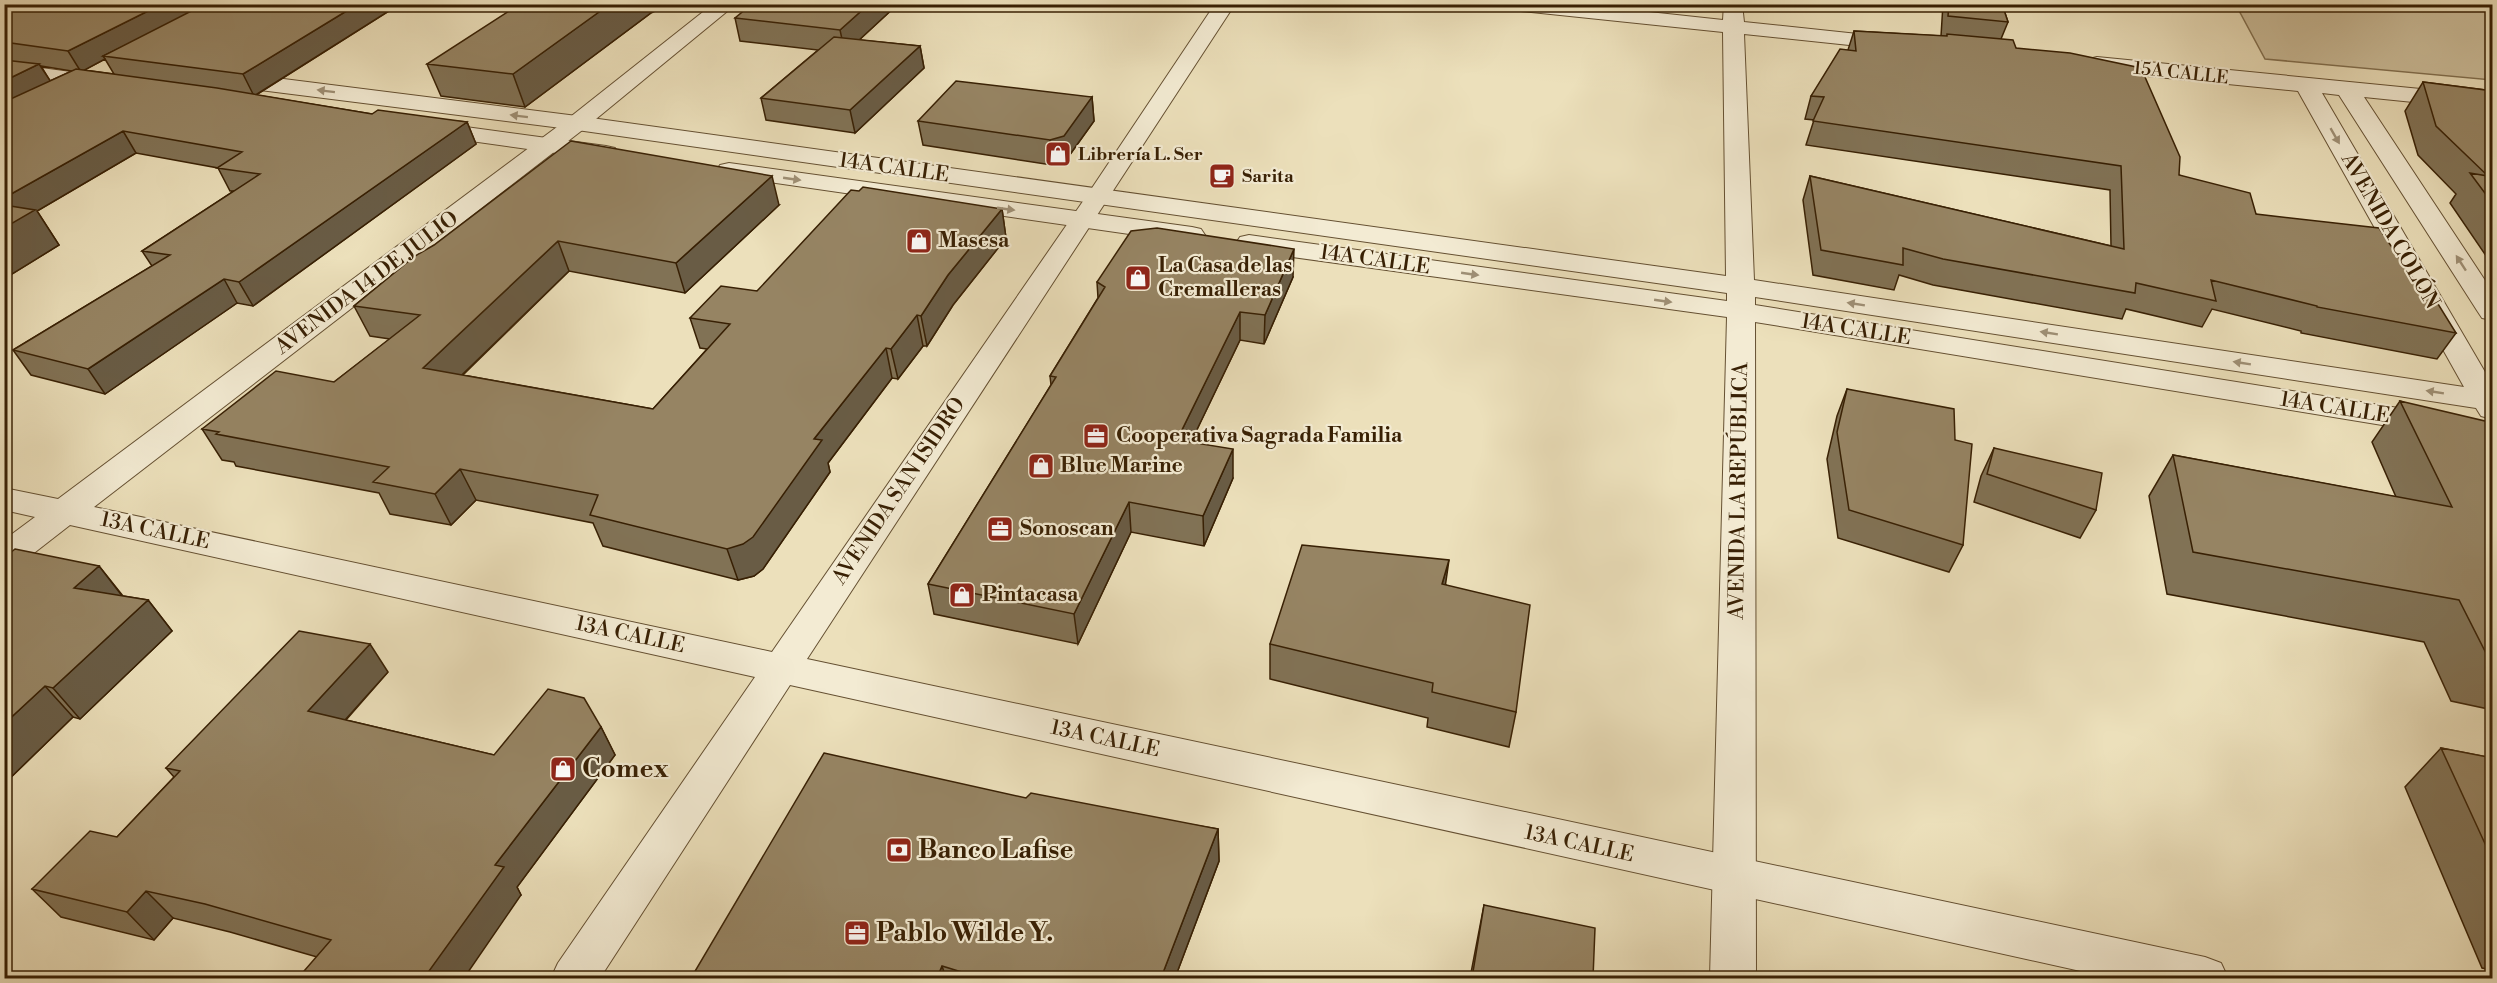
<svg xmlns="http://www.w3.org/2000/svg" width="2497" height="983" font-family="'Libre Bodoni',serif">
<rect width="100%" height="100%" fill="#ece0bb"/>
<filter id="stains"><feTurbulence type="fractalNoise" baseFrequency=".00333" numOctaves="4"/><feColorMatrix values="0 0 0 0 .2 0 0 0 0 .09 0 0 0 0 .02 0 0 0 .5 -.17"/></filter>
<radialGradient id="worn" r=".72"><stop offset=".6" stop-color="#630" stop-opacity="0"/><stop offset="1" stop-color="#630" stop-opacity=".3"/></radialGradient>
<path fill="#cdbf9c" stroke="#827050" stroke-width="1.5" d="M2236,5H2492V80L2265,59Z"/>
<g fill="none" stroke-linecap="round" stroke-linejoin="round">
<defs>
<path id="minor" d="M1501,4H1575L1723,20L1724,4H1742L1744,22L1905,39L1908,44L1905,49L1897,50L1744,34L1754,280L2464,387L2298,91L2097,71L2089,69L2086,64L2089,59L2097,57L2492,96V110L2364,97L2492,291V320L2482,318L2478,312L2339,95L2322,93L2492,384V419L2481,416L2476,408L1755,297V305L2492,423V443L1755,322L1756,978H1710L1727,317L1249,251L1240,249L1236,243L1240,237L1249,235L1727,301V293L577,130L228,86L220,84L217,79L220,74L228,72L577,116L1726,276L1723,32L1511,10L1504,8Z
M4,63L101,76L109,78L112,83L109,88L101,90L4,77Z
M429,122L606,146L615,148L618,153L615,158L606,160L421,134L417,129L421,124Z
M729,163L1192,227L1201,229L1205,235L1201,241L1192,243L720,175L717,170L720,165Z"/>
<path id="tertiary" d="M713,4H736L585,128L94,507L772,652L1088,194L1215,4H1235L807,659L2205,957L2221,963L2228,978H2112L790,685L600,978H551L558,963L755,677L70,525L16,567L4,570V540L35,517L4,510V488L58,499L569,118Z"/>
</defs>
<use href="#minor" stroke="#655032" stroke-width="2"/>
<use href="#tertiary" stroke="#655032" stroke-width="2"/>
<use href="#minor" fill="#f3ebd3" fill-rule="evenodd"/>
<use href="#tertiary" fill="#f3ebd3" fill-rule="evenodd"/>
</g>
<path fill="#817255" stroke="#382004" stroke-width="1.5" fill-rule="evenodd" d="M4,4H400L256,95L372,114L467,122L476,144L253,306L237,303L105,394L31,375L13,350L152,266L142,251L234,191H230L218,168L136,153L37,211L59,245L4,279ZM105,59L114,74L84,70ZM41,66L72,71L50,81Z
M898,4L859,40L920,46L924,68L855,133L766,120L761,98L818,50L740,41L735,18Z
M1943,4H2002L2008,22L2001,39L2016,48L2179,175L2256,214L2420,289L2456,333L2437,359L2301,333V331L2212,309L2202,327L2126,309L2122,319L1933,285L1899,275L1894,290L1813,275L1803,200L1810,176L2111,246L2110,190L1806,145L1814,120L1805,119L1811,96L1848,50L1854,31L1941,36Z
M651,13L525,107L441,96L427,64Z
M2423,82L2493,91V266L2450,203L2456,194L2418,155L2405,111Z
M1092,97L1094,121L1066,160L1052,165L923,145L918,121Z
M779,205L685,293L569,271L463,375L653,409L707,349L700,348L690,318L757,291L1002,209L1006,238L953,305L927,346H923L898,379L892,378L828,463L830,472L763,569L754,576L738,580L603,546L593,523L476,500L451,525L390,514L379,493L236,466L234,462L222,460L202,429L334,382L390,339L370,336L354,306L415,256Z
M1293,277L1264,344L1240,340L1191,442L1233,478L1204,546L1131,532L1078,644L934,614L928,584L1051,385L1050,376L1098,298L1097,282Z
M1847,389L1955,440L1963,545L1949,572L1838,538L1827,459L1837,416Z
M2400,401L2493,436V710L2451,701L2424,642L2167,594L2149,496L2173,455L2396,497L2372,442Z
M1994,448L2096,510L2080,538L1974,502L1981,476Z
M4,558L99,566L123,596L148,600L172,631L80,719L73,717L4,784Z
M1446,585L1516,712L1509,747L1427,727L1428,718L1270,679V644Z
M388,672L346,720L494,755L601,727L615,755L517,887L521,895L317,957L230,932L173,918L154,940L61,917L32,889L117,837L174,777L166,768Z
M2441,748L2493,758V970L2482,968L2405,787Z
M1026,798L1218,829L1219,861L1175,978H691Z
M1484,905L1593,978H1470Z"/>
<path fill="#695c45" stroke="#382004" stroke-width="1.5" d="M162,4H213L103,56L105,59L81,72L68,51Z
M358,4H400L254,96L243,74Z
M610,4H670L651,13L525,107L513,74Z
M869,4H898L845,53L840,30Z
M920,46L924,68L855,133L850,110Z
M39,64L53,85L4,110V81Z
M1092,97L1094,121L1066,160L1052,165L1050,140Z
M467,122L476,144L253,306L239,282Z
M123,131L136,153L37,211L59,245L4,279V198Z
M772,176L779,205L685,293L676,263Z
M1002,209L1006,238L953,305L927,346L921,316L948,275Z
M558,241L569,271L438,398L423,368Z
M1294,249L1293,277L1264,344L1265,315Z
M224,279L237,303L105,394L88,369Z
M1240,312V340L1178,469L1177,440Z
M917,315L923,346L898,379L891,349Z
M886,348L892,378L828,463L830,472L763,569L754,576L738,580L727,549Z
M1233,449V478L1204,546L1203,516Z
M460,469L476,500L451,525L435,494Z
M1129,502L1131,532L1078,644L1074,614Z
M1449,560L1444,595L1442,584Z
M99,566L123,597L74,588Z
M148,600L172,631L80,719L53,688Z
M370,644L388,672L328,739L308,711Z
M45,686L73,717L4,784V724Z
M601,727L615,755L517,887L521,895L464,978H424L495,865Z
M1218,829L1219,861L1175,978H1161Z
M146,891L173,918L154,940L127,912Z
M942,966L946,978H937Z"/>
<path fill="#968463" stroke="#382004" stroke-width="1.5" d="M4,4H162L68,51L4,42Z
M205,4H358L243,74L103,56Z
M520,4H610L513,74L427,64Z
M752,4H869L840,30L735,18Z
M1949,4H2002L2008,22L1948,16Z
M1854,31L1947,36V34L2013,40L2016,48L2070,53L2141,68L2180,157L2179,175L2250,193L2256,214L2379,228L2420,289L2430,291L2456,333L2317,307V306L2211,280L2216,301L2136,283L2135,293L1943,259L1903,248V265L1821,250L1810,176L2124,249L2121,166L1813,121L1824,97L1811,96L1840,49L1856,51Z
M834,37L920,46L850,110L761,98Z
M4,60L39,64L4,81Z
M76,69L217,88L372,114L378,110L467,122L239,282L224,279L88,369L13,350L170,255L142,251L260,174L217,168L242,152L123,131L4,198V102Z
M956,81L1092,97L1064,136L1050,140L918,121Z
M2423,82L2493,91V204L2470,173L2488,176L2436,126Z
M571,141L772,176L676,263L558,241L423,368L653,409L730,324L690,318L721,286L757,291L851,190L859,191L863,187L1002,209L948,275L921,316L917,315L891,349L886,348L814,439L822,440L753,537L743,544L727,549L590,515L598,495L460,469L435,494L373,482L389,467L216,434L219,432L202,429L276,371L334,382L420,315L354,306L415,256L434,245Z
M4,205L35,210L4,228Z
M1157,228L1294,249L1265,315L1240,312L1177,440L1233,449L1203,516L1129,502L1074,614L928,584L1056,377L1050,376L1105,287L1097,282L1131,231Z
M1847,389L1954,409L1955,440L1972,444L1963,545L1849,510L1837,432Z
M2400,401L2489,422L2493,436V660L2489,659L2459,600L2193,552L2173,455L2452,507Z
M1994,448L2102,473L2096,510L1987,474Z
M1302,545L1449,560L1442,584L1530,605L1516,712L1432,692L1433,683L1270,644Z
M15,549L99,566L74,588L148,600L53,688L45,686L4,724V558Z
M299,631L370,644L308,711L494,755L548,689L584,698L601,727L495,865L504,867L424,978H298L331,940L205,904L146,891L127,912L32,889L90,831L117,837L180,771L166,768Z
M2441,748L2493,758V861Z
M824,753L1026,798L1031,793L1218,829L1161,978H981L942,966L937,978H691Z
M1484,905L1595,928L1593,978H1472Z"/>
<defs><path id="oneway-solid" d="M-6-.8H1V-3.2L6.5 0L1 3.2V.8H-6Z" transform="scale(1.5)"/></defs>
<g fill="#9f9076">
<use href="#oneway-solid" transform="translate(326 91) rotate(-173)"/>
<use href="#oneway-solid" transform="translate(519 116) rotate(-173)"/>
<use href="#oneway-solid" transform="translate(2335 136) rotate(60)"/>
<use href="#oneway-solid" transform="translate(792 179) rotate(8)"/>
<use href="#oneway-solid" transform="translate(1006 209) rotate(8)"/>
<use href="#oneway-solid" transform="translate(2461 263) rotate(-123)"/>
<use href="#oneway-solid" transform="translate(1470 274) rotate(8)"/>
<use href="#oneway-solid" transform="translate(1663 301) rotate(8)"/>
<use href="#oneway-solid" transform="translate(1856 304) rotate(-171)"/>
<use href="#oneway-solid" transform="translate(2049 333) rotate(-171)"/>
<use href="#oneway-solid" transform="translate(2242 363) rotate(-171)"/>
<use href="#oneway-solid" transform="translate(2435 392) rotate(-171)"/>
</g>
<defs>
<symbol id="shop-square" viewBox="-11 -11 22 22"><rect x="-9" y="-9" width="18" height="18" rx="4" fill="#8f2418" stroke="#f3ebd3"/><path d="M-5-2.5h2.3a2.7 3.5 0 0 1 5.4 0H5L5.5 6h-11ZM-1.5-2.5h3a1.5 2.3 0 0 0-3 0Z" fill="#fff"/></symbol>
<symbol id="cafe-square" viewBox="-11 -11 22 22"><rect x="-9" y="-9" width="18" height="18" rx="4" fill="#8f2418" stroke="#f3ebd3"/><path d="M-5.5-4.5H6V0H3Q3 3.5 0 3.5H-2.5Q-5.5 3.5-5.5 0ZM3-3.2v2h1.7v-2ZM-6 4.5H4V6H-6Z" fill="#fff"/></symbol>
<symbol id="office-square" viewBox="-11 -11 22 22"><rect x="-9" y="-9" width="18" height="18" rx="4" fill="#8f2418" stroke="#f3ebd3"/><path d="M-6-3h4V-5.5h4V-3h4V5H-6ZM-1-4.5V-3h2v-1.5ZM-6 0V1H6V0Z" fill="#fff"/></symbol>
<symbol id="bank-square" viewBox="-11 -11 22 22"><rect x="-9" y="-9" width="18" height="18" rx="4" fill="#8f2418" stroke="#f3ebd3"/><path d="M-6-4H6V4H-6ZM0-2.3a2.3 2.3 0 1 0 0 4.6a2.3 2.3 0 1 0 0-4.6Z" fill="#fff"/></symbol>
</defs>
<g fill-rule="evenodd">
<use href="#shop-square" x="1043" y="139" width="30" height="30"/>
<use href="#cafe-square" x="1207" y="161" width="30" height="30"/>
<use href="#shop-square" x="904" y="226" width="30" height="30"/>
<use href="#shop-square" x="1123" y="263" width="30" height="30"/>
<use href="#office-square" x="1081" y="421" width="30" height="30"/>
<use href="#shop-square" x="1026" y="451" width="30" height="30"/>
<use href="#office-square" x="985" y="514" width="30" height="30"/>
<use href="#shop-square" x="947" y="580" width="30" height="30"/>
<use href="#shop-square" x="548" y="754" width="30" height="30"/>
<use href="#bank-square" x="884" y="835" width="30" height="30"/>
<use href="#office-square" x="842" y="918" width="30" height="30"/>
</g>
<g text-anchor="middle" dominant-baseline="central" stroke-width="4.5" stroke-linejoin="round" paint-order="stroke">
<g font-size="18" fill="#382004" stroke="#f3ebd3">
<text transform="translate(2181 73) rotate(6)">15A CALLE</text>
</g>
<g font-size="18" font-weight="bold" fill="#382004" stroke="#f3ebd3" text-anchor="start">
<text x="1078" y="154">Librería L. Ser</text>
<text x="1242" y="176">Sarita</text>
</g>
<g font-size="21" fill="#382004" stroke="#f3ebd3">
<text transform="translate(894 168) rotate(8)">14A CALLE</text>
<text transform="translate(2390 231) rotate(60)">AVENIDA COLÓN</text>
<text transform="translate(1375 260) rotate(8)">14A CALLE</text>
<text transform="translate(367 283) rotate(-37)">AVENIDA 14 DE JULIO</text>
<text transform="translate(1856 330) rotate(9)">14A CALLE</text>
<text transform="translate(2335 408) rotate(9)">14A CALLE</text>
<text transform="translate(899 491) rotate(-56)">AVENIDA SAN ISIDRO</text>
<text transform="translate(1739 491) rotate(-89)">AVENIDA LA REPÚBLICA</text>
<text transform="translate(155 531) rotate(12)">13A CALLE</text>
<text transform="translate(630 635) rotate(12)">13A CALLE</text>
<text transform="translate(1105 739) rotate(12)">13A CALLE</text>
<text transform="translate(1579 844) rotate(12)">13A CALLE</text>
</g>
<g font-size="21" font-weight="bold" fill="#382004" stroke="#f3ebd3" text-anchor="start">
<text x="938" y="241">Masesa</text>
<text x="1158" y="266">La Casa de las<tspan x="1158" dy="24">Cremalleras</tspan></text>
<text x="1116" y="436">Cooperativa Sagrada Familia</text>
<text x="1060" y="466">Blue Marine</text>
<text x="1020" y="529">Sonoscan</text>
<text x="982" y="595">Pintacasa</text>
</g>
<g font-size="26" font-weight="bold" fill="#382004" stroke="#f3ebd3" text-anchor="start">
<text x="582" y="769">Comex</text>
<text x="918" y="850">Banco Lafise</text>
<text x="876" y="933">Pablo Wilde Y.</text>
</g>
</g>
<rect width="2497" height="983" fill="none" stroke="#ece0bb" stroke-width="24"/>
<rect x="6" y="6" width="2485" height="971" fill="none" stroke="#382004" stroke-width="3"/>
<rect x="12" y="12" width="2473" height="959" fill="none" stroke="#382004" stroke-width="1.5"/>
<rect width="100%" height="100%" filter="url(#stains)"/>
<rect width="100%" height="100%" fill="url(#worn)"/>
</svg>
